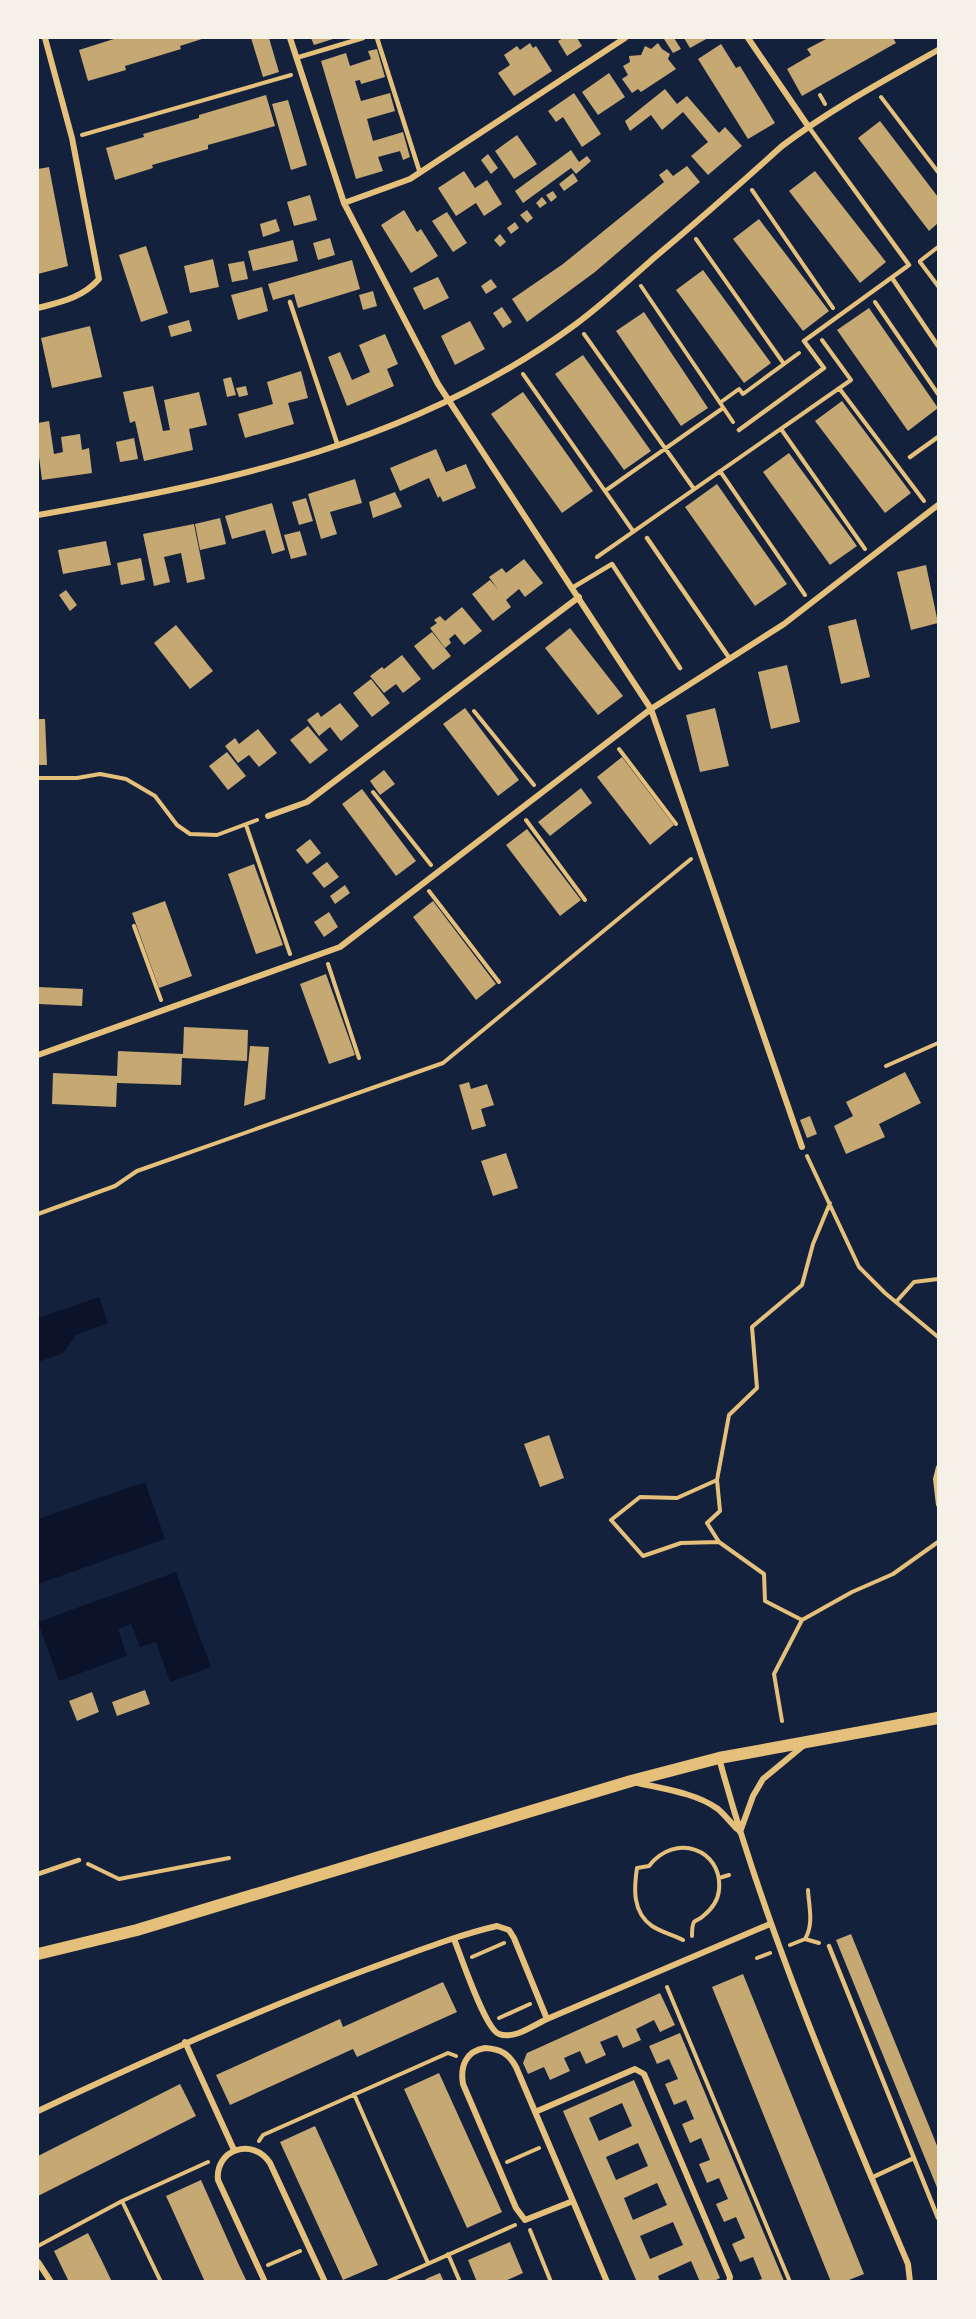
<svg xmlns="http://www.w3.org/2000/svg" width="976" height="2319" font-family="Literata,serif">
<rect width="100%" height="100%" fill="#14213d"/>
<path fill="#0b132b" d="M99,1297L108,1323L76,1335L63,1353L38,1362V1318Z
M145,1482L165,1539L38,1584V1519Z
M176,1572L211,1667L170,1682L156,1642L140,1647L131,1624L118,1629L127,1656L59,1681L38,1622Z"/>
<path fill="#c6a872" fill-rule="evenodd" d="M117,38H205L180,46L181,49L125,66L126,70L88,81L79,50Z
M251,38H269L279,72L263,77Z
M311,38H336L314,45Z
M563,38H577L582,46L567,56L558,41Z
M667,38H674L681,49L673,53L664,39Z
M684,38H708L690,48Z
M828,38H893L896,43L802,96L787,69L811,55L807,49Z
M530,43L533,48L536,46L552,71L514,96L498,73L510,65L504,55L517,46L520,50Z
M658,43L662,49L670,54L668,59L676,69L641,92L638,89L632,93L622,79L628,75L623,66L630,62L629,56L641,55L645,46L651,49Z
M721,44L736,68L740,66L775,123L748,139L698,59Z
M377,49L385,77L361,84L360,80L355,81L361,101L390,93L395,111L367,119L373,141L403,132L410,157L403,160L400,151L378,157L383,171L356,179L321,61L346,53L350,66L371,59L368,51Z
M609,73L625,97L598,115L582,92Z
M665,89L677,104L687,96L719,133L725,127L742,146L708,175L691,156L708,142L683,112L662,130L651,115L630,131L625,121Z
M574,93L601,134L582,147L563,117L556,122L548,111Z
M266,95L275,126L208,145V149L152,165L153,168L115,180L106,148L144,137L143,134L199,118V115Z
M288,100L307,165L291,170L272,104Z
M880,121L938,197V223L929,231L858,138Z
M517,135L537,164L514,179L495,151Z
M571,150L579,162L587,156L591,161L576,174L571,168L523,203L515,191Z
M488,154L498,168L491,174L481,160Z
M687,166L700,182L595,272L527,322L512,299L563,264L664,182L659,175L667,169L673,176Z
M49,167L68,266L38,274V169Z
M464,171L475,188L487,180L502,204L484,216L476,203L456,216L438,188Z
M815,171L886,262L860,283L789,191Z
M573,173L578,181L564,191L559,184Z
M553,191L557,197L551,202L546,195Z
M310,195L317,220L294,226L287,202Z
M542,197L547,203L540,208L536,203Z
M404,210L417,232L421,229L438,256L411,273L381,225Z
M527,210L533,218L527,223L520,215Z
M447,212L467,243L453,252L432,221Z
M276,219L280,231L263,237L260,224Z
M759,219L829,311L803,331L733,239Z
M515,222L519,228L511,234L507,228Z
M500,234L506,242L500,247L494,240Z
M330,238L335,255L318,260L313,243Z
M293,240L298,261L253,271L248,251Z
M146,246L168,313L141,322L119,255Z
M213,259L219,287L190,293L184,266Z
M352,260L360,289L298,308L294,294L273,300L268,284Z
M244,261L248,279L232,282L228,264Z
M703,270L771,363L744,383L676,290Z
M438,277L449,298L424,310L413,288Z
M491,279L497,287L486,294L481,286Z
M262,287L268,311L238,320L231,295Z
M373,291L377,306L363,310L359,295Z
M502,307L512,322L503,328L493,313Z
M869,308L938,408L908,431L837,330Z
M644,312L708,408L681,426L616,331Z
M189,320L192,331L171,337L168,326Z
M470,321L485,349L455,365L441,336Z
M90,326L102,377L52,388L41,338Z
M385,334L398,364L387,369L394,386L347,406L328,357L340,352L352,380L370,372L359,345Z
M583,355L651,451L624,470L555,374Z
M301,371L308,398L288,403L294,424L245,438L238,414L273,404L267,382Z
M231,377L236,395L227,397L223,379Z
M153,386L163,431L170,430L164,400L199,392L207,425L189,429L193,450L144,461L135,421L130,423L123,392Z
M246,386L248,395L239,397L236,388Z
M523,392L593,491L562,513L491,414Z
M842,401L911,493L885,513L815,421Z
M49,421L54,454L63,452L61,437L80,434L82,450L89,448L92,473L42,480L38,449V423Z
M134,438L138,459L120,462L116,442Z
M436,449L446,472L466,464L476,488L443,502L440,496L438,498L429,478L400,491L390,468Z
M789,453L857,546L830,565L763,472Z
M355,479L362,503L330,512L337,534L321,539L308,494Z
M717,484L787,584L755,606L685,507Z
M395,492L402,507L373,518L369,502Z
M306,498L313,521L299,525L292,502Z
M272,503L285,550L272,554L265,530L232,539L225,516Z
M220,518L226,544L200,550L195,524Z
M194,524L205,579L187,583L181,553L164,557L170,582L154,586L143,534Z
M300,531L307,555L291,559L284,535Z
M106,541L111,565L63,574L58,550Z
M141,558L145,580L121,585L117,563Z
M524,559L543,583L525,597L519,589L506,600L511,607L493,621L472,594L490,580L497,588L489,577L502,568L506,573Z
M926,565L938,623L911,630L897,572Z
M66,590L77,605L70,611L59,595Z
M462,607L482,631L464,645L455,634L449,639L451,643L445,648L430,628L437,623L434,620L440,616L445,621Z
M856,619L870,677L841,684L828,626Z
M176,625L213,671L190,689L154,643Z
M570,628L623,696L598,715L545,648Z
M432,632L451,656L433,670L414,646Z
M402,655L421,679L403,693L396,684L384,693L370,676L382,667L384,669Z
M787,665L800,722L771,729L758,672Z
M371,679L390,703L372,717L353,693Z
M340,703L359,726L341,741L330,727L319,736L307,720L318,712L321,717Z
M465,708L519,780L498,796L443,724Z
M715,708L729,766L700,772L686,715Z
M38,719H45L47,765H38Z
M308,726L328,750L310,764L290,740Z
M258,729L277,753L259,767L249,755L238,763L225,746L235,738L239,744Z
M227,752L246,776L228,790L209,766Z
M622,757L674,825L650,845L597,777Z
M384,770L395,784L380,795L370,781Z
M581,788L592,803L550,836L538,822Z
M362,789L416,861L396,876L342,804Z
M527,829L581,900L560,916L506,845Z
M310,839L321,853L307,864L296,850Z
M327,862L339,877L324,888L312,873Z
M254,864L283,945L256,954L228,874Z
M345,885L350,893L335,904L330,896Z
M165,901L192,976L159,988L132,913Z
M433,901L496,984L476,1000L413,917Z
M329,912L338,927L324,937L314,922Z
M326,974L355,1055L329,1064L300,984Z
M38,987L83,989L82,1006L38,1004Z
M184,1027L248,1030L247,1061L182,1058L181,1085L117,1083L116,1107L52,1104L53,1073L117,1076L118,1051L183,1054Z
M250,1046L269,1047L265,1099L244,1106Z
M905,1072L921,1103L879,1124L885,1137L846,1154L834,1126L853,1116L846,1102Z
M469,1082L471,1089L487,1084L494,1105L481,1109L486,1126L472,1130L459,1085Z
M810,1116L817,1134L807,1138L800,1120Z
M506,1153L518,1188L493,1196L481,1161Z
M549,1435L564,1478L540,1487L524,1444Z
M145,1690L150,1704L117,1716L112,1702Z
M92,1692L99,1712L77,1721L69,1701Z
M851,1934L938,2148V2190L836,1940Z
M743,1974L864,2274L844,2282H831L712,1987Z
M443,1982L457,2012L357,2057L353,2049L230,2105L216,2075L340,2019L343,2027Z
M660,1993L675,2025L660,2032L654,2020L636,2029L641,2040L623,2048L617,2035L600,2042L606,2055L586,2064L580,2051L564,2058L570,2071L550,2080L544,2067L528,2074L523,2063L527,2053Z
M680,2033L713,2112L784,2281H755L762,2279L753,2257L740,2262L732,2244L745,2238L736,2217L724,2222L716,2204L728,2199L719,2178L707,2183L699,2164L710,2160L701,2138L690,2143L682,2124L694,2119L686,2100L674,2105L665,2084L678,2079L669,2059L657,2064L649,2046Z
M439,2073L502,2212L467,2228L404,2089Z
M634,2080L720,2278L712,2282H700L691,2261L658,2276L660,2282H637L563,2111ZM622,2103L632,2126L599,2141L589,2118ZM638,2143L648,2166L616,2180L606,2157ZM657,2183L667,2205L633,2220L624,2198ZM673,2222L683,2245L650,2259L640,2236Z
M180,2084L196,2116L38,2196V2156Z
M315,2126L378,2265L343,2280L280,2142Z
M201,2180L238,2263L247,2282H205L172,2209L166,2196Z
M88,2233L102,2261L112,2282H69L54,2251Z
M510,2242L523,2273L503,2282H477L468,2260Z
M440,2273L444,2282H421L428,2278Z"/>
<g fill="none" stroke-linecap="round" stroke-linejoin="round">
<path stroke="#e5c07b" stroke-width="4" d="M820,95L825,104
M881,97L938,172
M82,135L291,75
M752,190L833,308
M696,239L784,364
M920,261L938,247
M920,262L938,286
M641,286L733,422
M875,302L938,394
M584,334L694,489
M523,374L633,531
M839,388L924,501
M721,402L739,389L743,394L799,353
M781,429L865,549
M720,471L805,595
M605,491L723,408
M597,557L851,380L822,340
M474,711L534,785
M619,749L676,824
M38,778H77L100,774L126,779L155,796L177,825L190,834L217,835L257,820
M373,792L431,865
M526,820L585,900
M246,825L290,954
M429,891L499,982
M134,926L161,1000
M328,964L359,1058
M886,1066L938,1043
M807,1156L859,1267L885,1293L938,1337
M38,1214L115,1186L137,1171L443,1063L691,859
M896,1302L914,1282L938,1279
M938,1467L935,1479L938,1505
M717,1480L677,1498L640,1497L611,1520L643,1556L681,1543L719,1542
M802,1620L765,1601L764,1574L719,1542L707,1523L720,1511L717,1480L729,1415L757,1388L752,1327L802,1285L813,1244L830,1203
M782,1721L774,1674L802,1620L852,1592L893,1574L938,1542
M88,1864L119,1879L229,1858
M719,1878L729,1875
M805,1939C814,1924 809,1907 808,1890
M683,1940C673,1935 661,1932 652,1926C632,1912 634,1888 637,1868L649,1866C675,1832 723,1849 719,1890C718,1901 711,1910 702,1917C700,1919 696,1920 694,1922C692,1925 692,1933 692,1936
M790,1945L805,1939L819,1943
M472,1957L504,1943
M757,1958L770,1953
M667,1987L790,2282
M499,2018L530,2004
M354,2094L428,2263
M259,2141L263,2135L448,2053L456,2056
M507,2162L539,2148
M122,2201L161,2282
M530,2230L551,2282
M38,2246L122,2201L208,2162
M448,2254L460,2282
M268,2265L300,2251
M387,2282L515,2225"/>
<path stroke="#e5c07b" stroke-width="4.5" d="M377,38L420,173
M296,58L363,38
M892,278L938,346
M290,302L338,446
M739,430L824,368L804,341L909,265L808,126
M910,457L938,437
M647,538L730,659
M572,588L612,564L680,668
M38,1874L79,1860
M829,1946L938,2218
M871,2178L914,2158"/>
<path stroke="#e5c07b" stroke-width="6" d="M290,38L344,203L438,384L651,709L802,1147
M748,38L808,126
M344,203L410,179L625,38
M38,308C61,302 82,298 99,279L72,138L45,38
M38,515C229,482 415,443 576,324C603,304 629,280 655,257C698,221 740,184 782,146C831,109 885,80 938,50
M268,816L307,802L579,597
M38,1055L340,947L651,709L784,624L938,505
M719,1758C766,1932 838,2099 908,2264L910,2282
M638,1783C664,1789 696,1793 718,1809C725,1815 731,1823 737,1829
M740,1832L753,1796L763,1779L803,1746
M454,1939C461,1956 485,2029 499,2034C514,2040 534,2025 547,2019L770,1924
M185,2042L234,2150
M485,2048C501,2049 509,2054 516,2067L573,2201L525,2220L516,2208L463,2084C460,2066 466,2051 485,2048Z
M38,2111C146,2060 255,2011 368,1969C410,1954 454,1936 497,1926L509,1930L514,1938L547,2019
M535,2112L635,2069L644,2074L730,2277L729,2282
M573,2201L607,2282
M38,2262L51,2282
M265,2282L218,2180C215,2149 253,2137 270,2163L325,2282"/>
<path stroke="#e5c07b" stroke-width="12" d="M38,1954L137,1930L631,1781L719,1758L938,1718"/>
</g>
<rect width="976" height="2319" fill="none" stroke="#f6f1e7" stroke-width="78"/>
</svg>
